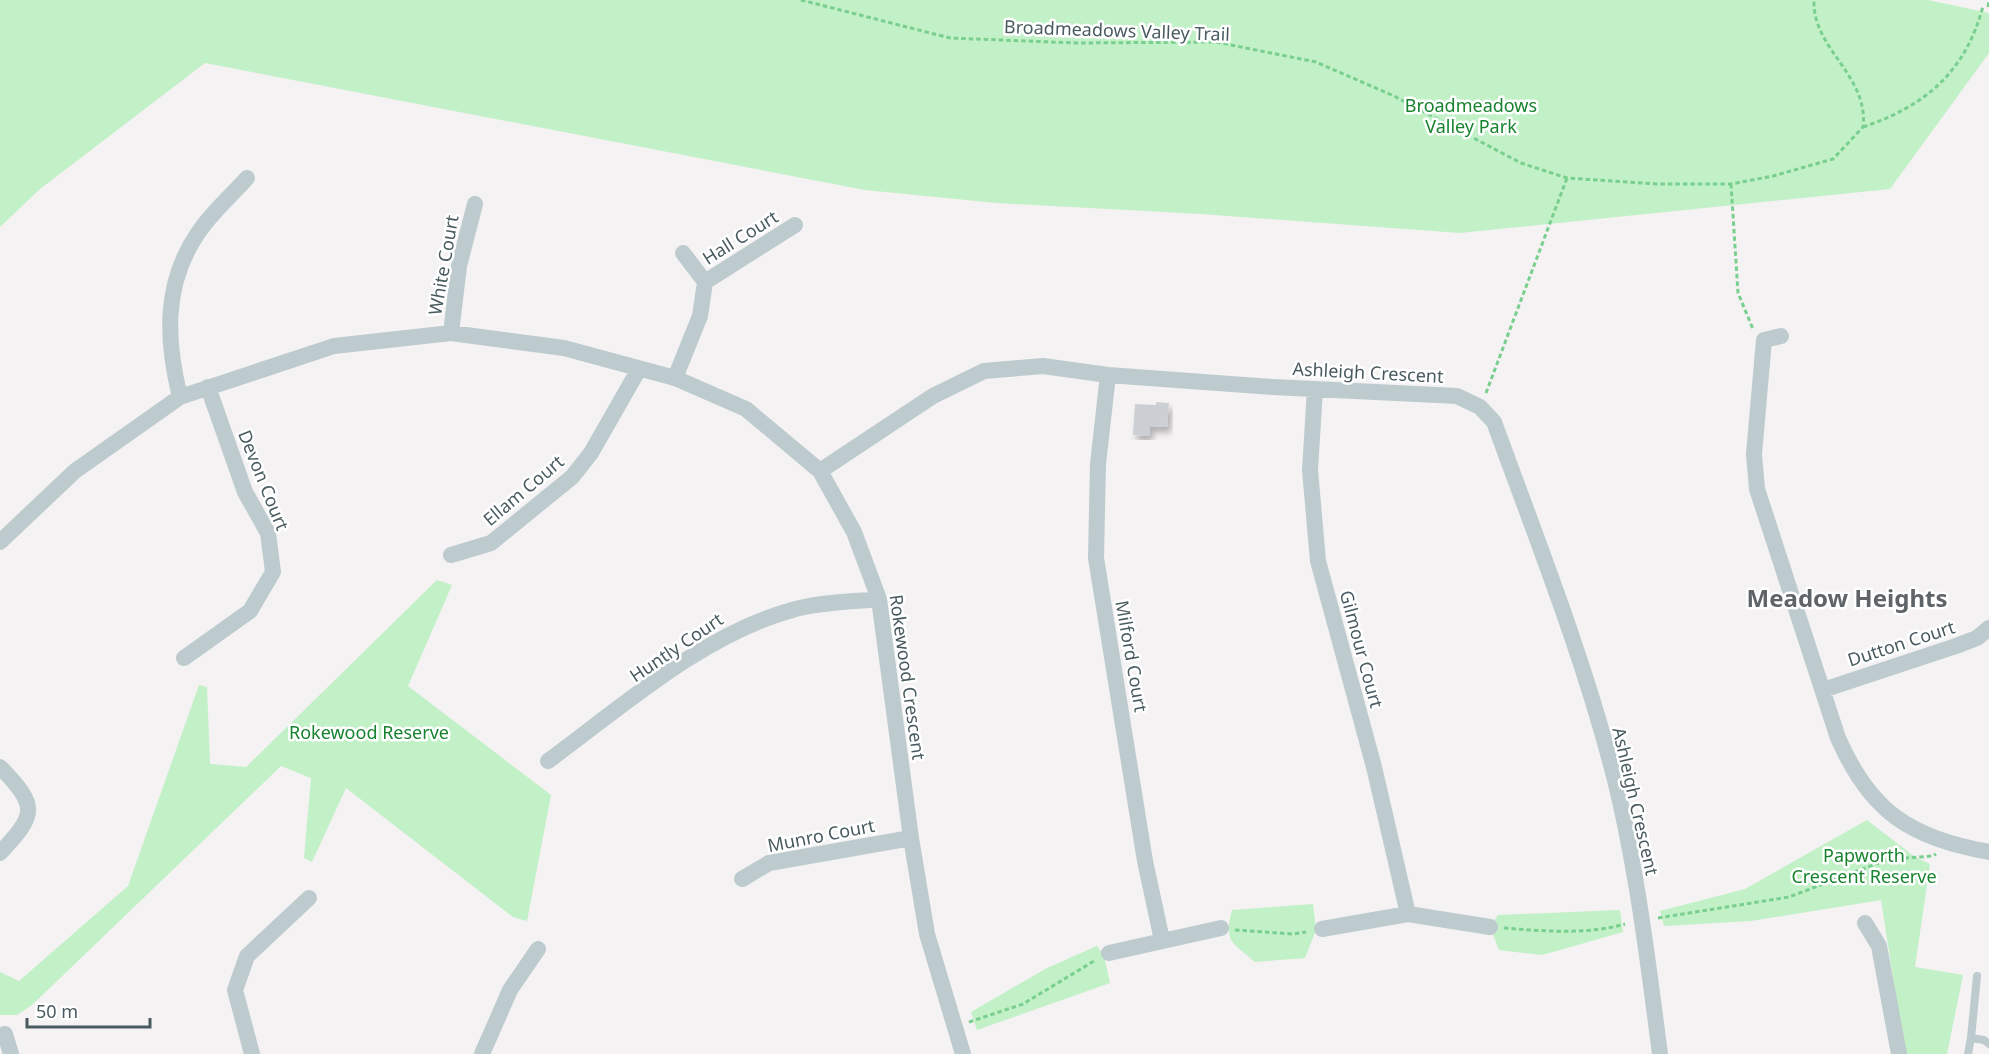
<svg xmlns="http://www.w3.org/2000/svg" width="1989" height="1054" font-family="'Noto Sans',sans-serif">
<defs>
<filter id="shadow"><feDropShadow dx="3.5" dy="6" stdDeviation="3" flood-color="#0004"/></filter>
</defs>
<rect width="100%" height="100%" fill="#f4f2f2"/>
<path fill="#c2f0c7" d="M0,0H1928L1989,13V53L1890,189L1460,233L1201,214L997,203L865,190L205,63L40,189L0,227Z
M437,580L452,585L408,686L551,795L527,921L513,917L346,788L312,862L304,858L311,778L281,766L32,1005L17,1015H0V972L19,981L128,886L199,685L207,687L210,764L246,767Z
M1867,820L1915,857L1930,864L1915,967L1963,975L1947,1054H1905L1881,900L1751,921L1664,926L1660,911L1745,889Z
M1313,904L1316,930L1305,958L1255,962C1233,942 1223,943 1232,910Z
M1620,910L1623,932L1542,955L1499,950L1490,927L1498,915Z
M1097,946L1104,956L1110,983L977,1030L971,1012L1047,968Z"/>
<path fill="#ccd0d4" filter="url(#shadow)" d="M1156,402L1169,403L1167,427L1150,426L1149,436L1133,435L1135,404L1156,405Z"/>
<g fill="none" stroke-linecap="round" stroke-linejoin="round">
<path stroke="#79cf8d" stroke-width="3" stroke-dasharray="4.5 3" stroke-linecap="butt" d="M801,0L950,38L1077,43L1216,42L1316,62L1394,96L1521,163L1567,178L1656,184H1731L1773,176L1833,159L1863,127C1869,75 1812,49 1814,0
M1988,7L1989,1
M1863,127C1926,106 1966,71 1983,6
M1731,184L1738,293L1753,329
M1486,393L1567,178
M1658,918L1789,897L1889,859L1933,856L1936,854
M1504,928C1544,931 1586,935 1625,924
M1235,930L1293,934L1306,932
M969,1022L1023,1004L1094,961"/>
<path stroke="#bdcbce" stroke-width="8" d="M1977,976L1971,1038L1984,1040L1989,1044
M1968,1054L1971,1038"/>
<path stroke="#bdcbce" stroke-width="16" d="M683,253L705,282L795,225
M451,333L459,266L475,204
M1764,340L1754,454L1757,489L1838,738C1871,813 1910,837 1989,852
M1764,340L1781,336
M1108,375L1098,464L1096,558L1145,861L1162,940
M675,378L700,316L705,282
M1315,389L1310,470L1318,561L1374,767L1408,914
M180,397C166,341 163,284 198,233C211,213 231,196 247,178
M820,471L933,396L984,371L1043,366L1108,375L1273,387L1457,396L1480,407L1494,422C1537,540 1584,658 1615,780C1637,870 1648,962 1660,1054
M0,542L75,471L180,397L334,346L451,333L564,348L675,378L746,409L820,471L854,532L879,599L911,838L927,934L963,1054
M451,555L491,543L572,477L591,453L639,369
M184,658L250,611L273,572L268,533L245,492L208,387
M1823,690L1956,646L1977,638L1989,628
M548,761C623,706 702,635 792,610C819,602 851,602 879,599
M0,767C38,806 37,814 0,853
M742,879L769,863L911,838
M1865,923L1879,946L1899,1054
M1322,929L1408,914L1490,927
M1109,953L1221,928
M5,1034L11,1054
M252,1054L235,990L247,956L309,898
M482,1054L510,990L538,949"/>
</g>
<g text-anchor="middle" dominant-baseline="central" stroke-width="5" stroke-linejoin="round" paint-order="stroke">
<g font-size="18" fill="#495b60" stroke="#fff">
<text transform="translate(1117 30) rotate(2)">Broadmeadows Valley Trail</text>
<text transform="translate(740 237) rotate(-32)">Hall Court</text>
<text transform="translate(443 265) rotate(-80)">White Court</text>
<text transform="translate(1368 372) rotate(3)">Ashleigh Crescent</text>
<text transform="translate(264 480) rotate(68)">Devon Court</text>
<text transform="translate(523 490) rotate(-40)">Ellam Court</text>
<text transform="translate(1901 643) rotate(-18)">Dutton Court</text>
<text transform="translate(676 647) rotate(-34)">Huntly Court</text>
<text transform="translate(1362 649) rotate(75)">Gilmour Court</text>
<text transform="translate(1132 656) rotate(80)">Milford Court</text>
<text transform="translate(908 677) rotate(82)">Rokewood Crescent</text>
<text transform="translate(1636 801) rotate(77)">Ashleigh Crescent</text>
<text transform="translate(821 835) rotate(-11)">Munro Court</text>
</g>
<g font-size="18" fill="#18832f" stroke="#fff">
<text x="1471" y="105">Broadmeadows<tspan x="1471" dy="21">Valley Park</tspan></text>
<text x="369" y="732">Rokewood Reserve</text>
<text x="1864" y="855">Papworth<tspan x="1864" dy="21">Crescent Reserve</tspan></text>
</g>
<g font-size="24" font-weight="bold" fill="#5e6467" stroke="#fff">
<text x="1847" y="597">Meadow Heights</text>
</g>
</g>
<path d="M27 1018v9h123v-9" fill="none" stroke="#495b60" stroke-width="3"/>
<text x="36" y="1018" font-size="18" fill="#495b60" stroke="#ffffff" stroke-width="4.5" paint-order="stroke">50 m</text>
</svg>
